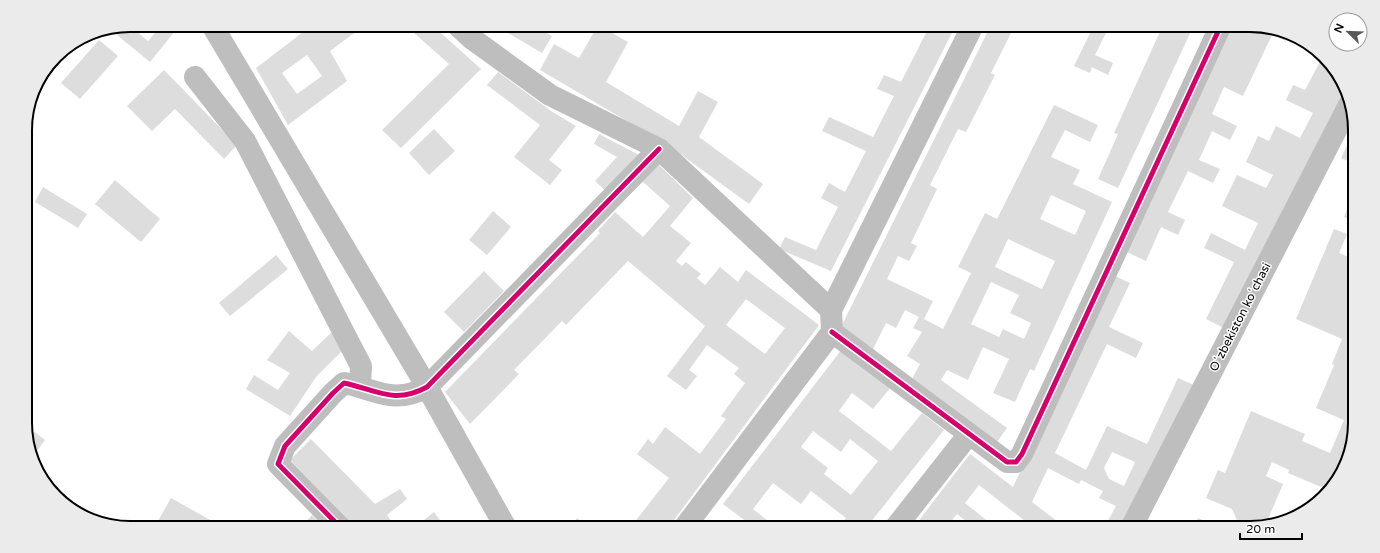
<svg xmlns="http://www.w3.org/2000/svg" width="1380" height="553" font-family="'Varela Round',sans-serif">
<rect width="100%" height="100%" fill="#fff"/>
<path fill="#ddd" fill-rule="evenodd" d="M129,25L148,41L162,25H168L175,31L150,62L117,35L125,26Z
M317,25H365L330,51L347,81L288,125L256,68L311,26L313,28ZM307,55L322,76L297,94L282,73Z
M405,25H432L481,69L401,148L382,130L449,64Z
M513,25H533L552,36L542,53L508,33Z
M598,25L628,42L606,82L679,126L698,91L718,102L699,137L763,184L749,204L668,145L540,70L554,44L579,58Z
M930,25H956L831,271L779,249L785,237L816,250L838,207L821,198L829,183L845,192L866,151L822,131L829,117L873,137L894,96L877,89L884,75L901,82Z
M991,25H1015L991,73L995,75L966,132L958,129L930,185L937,189L911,243L917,246L909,261L898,256L887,279L933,301L924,319L943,329L971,273L958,267L985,213L997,219L1054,105L1098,125L1090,142L1065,130L1051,157L1080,170L1073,184L1112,202L1034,371L1030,369L1015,402L993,393L1009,359L983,347L968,380L947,370L941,380L1007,428L997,442L912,379L920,364L907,356L922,332L913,328L919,317L905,310L896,328L886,323L873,349L841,327ZM1051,195L1086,211L1075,235L1040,219ZM1008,239L1055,261L1042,289L995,267ZM991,282L1019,295L1010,313L1031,323L1024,339L1003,329L999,337L971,324Z
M1094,25H1110L1095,55L1113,63L1108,75L1092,67L1090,73L1074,66Z
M1163,25H1194L1118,188L1098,179L1118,134L1114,133Z
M1232,25H1250L1284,31L1304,44L1288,37L1286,41L1272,35L1243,96L1224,87L1212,114L1237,126L1230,140L1212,131L1199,160L1220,169L1213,183L1188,171L1168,212L1185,220L1178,235L1161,227L1146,261L1125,251Z
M99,40L118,56L80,99L61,83Z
M1323,56L1329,61L1344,94L1226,329L1206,319L1234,262L1204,248L1211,233L1245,250L1258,223L1222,206L1237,175L1266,188L1273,175L1246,162L1258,136L1269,141L1276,126L1300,138L1313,113L1286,100L1293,85L1305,90Z
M164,70L237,145L224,159L175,109L152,131L127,106Z
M498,72L551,111L576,126L549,160L562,170L550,185L514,157L540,125L487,85Z
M434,129L455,151L429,175L409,153Z
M1354,131V164L1341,158Z
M599,134L641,156L608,193L595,181L617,157L594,144Z
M658,164L693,198L670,226L691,243L676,261L682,266L686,262L701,274L697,278L705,285L720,267L738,282L746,270L819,325L668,528H630L669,478L637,454L648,439L653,444L665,427L700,454L726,419L721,416L745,383L734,374L739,368L707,345L689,370L697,376L686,390L667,376L705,326L628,261L566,325L562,321L514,370L519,374L470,424L445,392L600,233L598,231L615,212L643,237L670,206L642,181ZM746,299L785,328L765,354L726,325Z
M115,180L160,219L141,242L95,204Z
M43,187L87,214L78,228L35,202Z
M26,190L33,194L26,209Z
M1354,193V221L1344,217Z
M493,211L511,227L487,255L469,240Z
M1334,229L1347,234L1339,253L1355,260V423L1349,457L1326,489L1288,473L1289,470L1272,462L1266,476L1283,484L1266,524L1257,528H1238L1239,525L1232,509L1206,498L1218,470L1225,473L1251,411L1305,434L1302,441L1330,453L1344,420L1316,408L1334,365L1332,364L1342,339L1296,319Z
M276,255L288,269L230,316L219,303Z
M484,271L504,291L464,332L444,312Z
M1113,275L1130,283L1109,327L1143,343L1136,358L1107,344L1055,453L1086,470L1107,426L1147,444L1178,378L1194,385L1124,528H1104L1116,506L1099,498L1103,491L1081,480L1079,484L1048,468L1032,502L1066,528H1034L979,485L965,503L994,526L992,528H974L957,514L946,528H913L970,454L1013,487ZM1112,452L1135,462L1124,486L1109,479L1104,468Z
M289,331L312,351L332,332L346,347L316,377L290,416L246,389L254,375L278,390L290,373L267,360Z
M842,349L891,387L873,409L852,393L839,411L891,451L922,413L944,430L866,528H838L846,518L811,491L801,504L773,483L753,509L777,528H755L723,504ZM813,431L841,452L850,439L878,461L851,495L824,474L828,468L801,447Z
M27,426L45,440L34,455L27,443Z
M311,439L375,504L400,489L407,499L387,515L396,528H356L290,460Z
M171,498L212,521L208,528H154Z
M68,501L82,508L80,512L67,503Z
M434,512L443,524L439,528H414Z
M312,515L326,528H300Z
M577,518L590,528H570Z
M1198,518L1220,528H1193Z"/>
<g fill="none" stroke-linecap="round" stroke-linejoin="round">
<path stroke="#bebebe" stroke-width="22" d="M212,25L427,387L506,528
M457,25L471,38L550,95L659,149L831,310
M195,77L245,141L361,366L360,387
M832,332L1007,462H1016L1022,454L1221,25
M341,528L278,464L285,446L333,393L344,383C377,390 394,405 427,387L659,149
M684,528L832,332L831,310L973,25
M895,528L969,434
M1131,528L1349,105"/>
<defs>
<path id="cycleway" d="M832,332L1007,462H1016L1022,454L1221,25
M341,528L278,464L285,446L333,393L344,383C377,390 394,405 427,387L659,149"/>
</defs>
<use href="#cycleway" stroke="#fff" stroke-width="8"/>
<use href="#cycleway" stroke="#d6006c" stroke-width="5"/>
</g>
<g text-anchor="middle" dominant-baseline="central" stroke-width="3" stroke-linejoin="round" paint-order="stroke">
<g font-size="12" fill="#000" stroke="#fff">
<text transform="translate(1240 317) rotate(-63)">Oʻzbekiston koʻchasi</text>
</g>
</g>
<path d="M0 0H1380V553H0ZM130 32H1250A98 98 0 0 1 1348 130V423A98 98 0 0 1 1250 521H130A98 98 0 0 1 32 423V130A98 98 0 0 1 130 32Z" fill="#ebebeb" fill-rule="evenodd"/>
<path fill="none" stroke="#000" stroke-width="2" d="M130 32H1250A98 98 0 0 1 1348 130V423A98 98 0 0 1 1250 521H130A98 98 0 0 1 32 423V130A98 98 0 0 1 130 32Z"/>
<g transform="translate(1348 32) rotate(293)"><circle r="19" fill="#ffffff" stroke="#999999"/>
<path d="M0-3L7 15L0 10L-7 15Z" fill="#595959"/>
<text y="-6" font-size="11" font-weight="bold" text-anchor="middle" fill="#000000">N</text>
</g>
<path d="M1240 533v6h62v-6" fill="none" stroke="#000000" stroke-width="2"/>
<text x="1246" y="533" font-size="12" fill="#000000" stroke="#ffffff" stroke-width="3" paint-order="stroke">20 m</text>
</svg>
